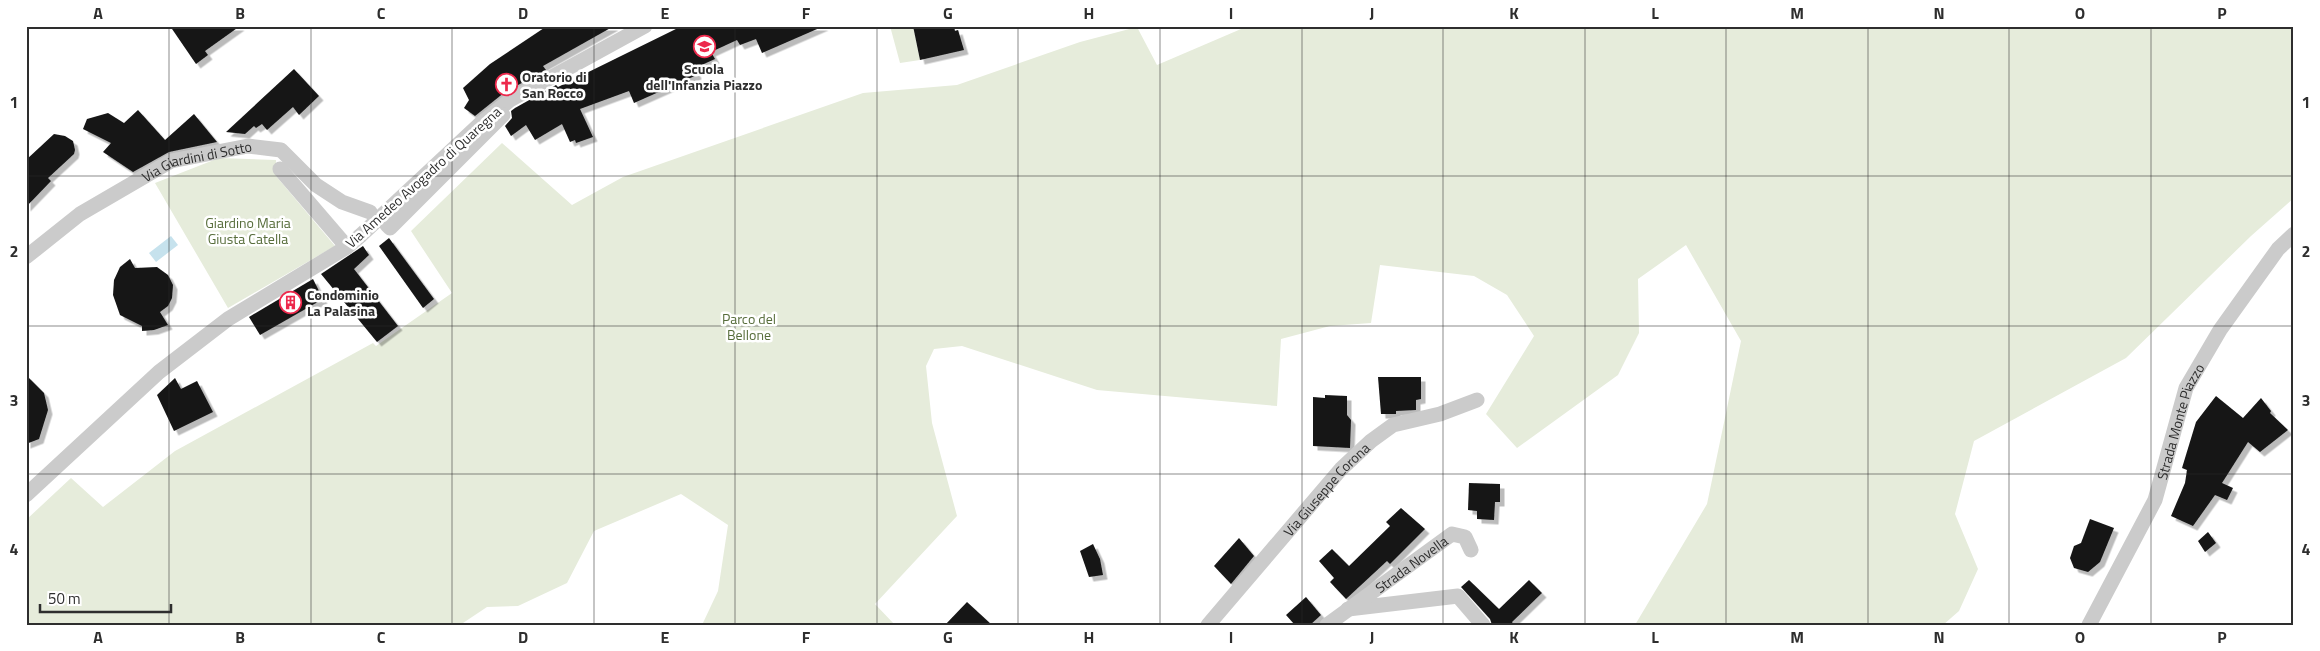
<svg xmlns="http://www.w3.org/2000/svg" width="2320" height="651" font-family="'Titillium Web',sans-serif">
<defs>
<filter id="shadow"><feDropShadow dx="4.5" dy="4.5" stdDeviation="0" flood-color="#0004"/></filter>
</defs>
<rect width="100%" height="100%" fill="#fff"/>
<path fill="#e6ecdb" d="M890,26H913L920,60L900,63Z
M1248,26H2294V198L2251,236L2126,358L1974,441L1955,514L1978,569L1959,611L1943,625H1635L1707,504L1741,341L1686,245L1638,279L1639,333L1618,375L1517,448L1486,414L1534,336L1507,295L1474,276L1380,265L1371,323L1330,326L1281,339L1277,406L1097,390L962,346L934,349L926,366L932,423L957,516L875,604L895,625H702L718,591L728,525L681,494L594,531L567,583L518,606L487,607L460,625H26V520L71,478L103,507L175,451L373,343L376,346L452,293L411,231L502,143L572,205L623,177L863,93L957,85L1080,42L1137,27L1157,65Z
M219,158L276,160V176L335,246L228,308L155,183Z"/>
<path fill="#c6e2ed" d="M171,236L178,245L156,262L149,253Z"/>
<path fill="#151515" filter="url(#shadow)" d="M170,26H240L205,51L208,55L196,64Z
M547,26H614L543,66L546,70L505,92L475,116L464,108L469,100L463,88L490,64Z
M682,26H824L762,53L756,39L740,45L737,40L711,52L715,59L695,68L697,75L634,103L629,91L580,109L593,137L576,143L575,140L570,142L562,124L535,140L526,125L511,136L505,126L512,118L511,111L515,108L556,85L558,87Z
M913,26H954L955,31L958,30L964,50L920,60Z
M294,69L319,96L299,115L293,107L267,130L262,124L256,128L254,126L245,134L226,132Z
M138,110L165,140L194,114L217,142L169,152L133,172L103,152L111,143L83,129L87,119L108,113L124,123Z
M54,134L65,136L73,141L75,150L74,154L48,178L51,181L26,207V160Z
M389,238L434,299L423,308L379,246Z
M363,246L369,255L354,269L398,326L377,342L321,274Z
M130,259L135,268L157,267L168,275L173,285L172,298L168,306L160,312L168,325L154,330L142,331V326L120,315L113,295L114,280L120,267Z
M313,279L323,299L260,335L249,317Z
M26,375L44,393L48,410L39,439L26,444Z
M1378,377H1421V399L1416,400V410L1396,411V414H1381Z
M175,378L181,389L197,381L213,412L174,431L157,395Z
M1325,395L1347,396V415L1351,420L1350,448L1313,446V397L1325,398Z
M2216,396L2243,418L2261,398L2271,411L2270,413L2288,430L2260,452L2248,442L2222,483L2233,488L2227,500L2215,495L2193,526L2171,516L2185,483L2187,470L2182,468L2196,422Z
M1469,483L1500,484V502H1495L1494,520L1477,519V511L1468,510Z
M1401,508L1425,529L1390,564L1387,561L1346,599L1330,582L1334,578L1319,561L1332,549L1349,566L1390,526L1386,522Z
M2090,519L2114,528L2100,562L2088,572L2074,568L2070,558L2074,546L2081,543Z
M2208,532L2216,543L2205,552L2198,541Z
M1239,538L1254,556L1231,584L1214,566Z
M1093,544L1100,559L1103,575L1089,577L1080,551Z
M1469,580L1499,609L1529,580L1542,593L1512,622L1514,625H1492L1490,619L1461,587Z
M1306,597L1321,615L1310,625H1295L1286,615Z
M967,602L992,625H945Z"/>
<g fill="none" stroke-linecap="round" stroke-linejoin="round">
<g stroke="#cbcbcb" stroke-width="15">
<path d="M480,124L510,100L645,26"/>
<path d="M280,169L347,247"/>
<path d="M387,225L390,228L503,115"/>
<path id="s1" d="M26,257L80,214L171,161L248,146L281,150L316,185L342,202L370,212"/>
<path d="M26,495L159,372L228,319L347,247L360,236"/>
<path d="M1348,609L1458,596L1483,625"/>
<path id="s2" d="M1208,625L1341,469L1371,441L1393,425L1440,414L1477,400"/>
<path id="s3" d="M1327,625L1452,534L1465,537L1471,550"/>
<path id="s4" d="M2089,625L2155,500L2186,388L2220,330L2278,249L2294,234"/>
</g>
<path stroke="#cbcbcb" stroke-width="15" d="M360,236L480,124"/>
</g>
<path fill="none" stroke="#2e2e2e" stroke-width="1" stroke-opacity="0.55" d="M169,26V625M311,26V625M452,26V625M594,26V625M735,26V625M877,26V625M1018,26V625M1160,26V625M1302,26V625M1443,26V625M1585,26V625M1726,26V625M1868,26V625M2009,26V625M2151,26V625M26,176H2294M26,326H2294M26,474H2294"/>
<defs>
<symbol id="school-ring" viewBox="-11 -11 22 22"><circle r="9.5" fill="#fff" stroke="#ed294c" stroke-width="1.5"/><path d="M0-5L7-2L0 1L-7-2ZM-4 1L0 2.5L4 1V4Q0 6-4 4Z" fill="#ed294c"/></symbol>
<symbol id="church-ring" viewBox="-11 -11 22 22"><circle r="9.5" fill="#fff" stroke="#ed294c" stroke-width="1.5"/><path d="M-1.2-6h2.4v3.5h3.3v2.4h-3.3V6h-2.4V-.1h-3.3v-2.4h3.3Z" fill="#ed294c"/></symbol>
<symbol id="building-ring" viewBox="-11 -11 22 22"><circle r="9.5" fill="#fff" stroke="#ed294c" stroke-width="1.5"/><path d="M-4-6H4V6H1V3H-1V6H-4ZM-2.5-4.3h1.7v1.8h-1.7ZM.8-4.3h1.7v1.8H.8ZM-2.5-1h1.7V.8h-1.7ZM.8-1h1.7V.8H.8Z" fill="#ed294c"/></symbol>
</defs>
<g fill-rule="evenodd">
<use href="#school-ring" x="692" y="34" width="25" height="25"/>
<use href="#church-ring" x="494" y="72" width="25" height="25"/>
<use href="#building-ring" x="278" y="290" width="25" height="25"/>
</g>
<g text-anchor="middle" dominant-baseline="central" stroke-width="5" stroke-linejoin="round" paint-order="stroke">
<g font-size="14" font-weight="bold" fill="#2e2e2e" stroke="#fff" text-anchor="start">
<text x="704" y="68" text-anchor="middle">Scuola<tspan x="704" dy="16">dell'Infanzia Piazzo</tspan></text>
<text x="522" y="76">Oratorio di<tspan x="522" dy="16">San Rocco</tspan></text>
<text x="307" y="294">Condominio<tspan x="307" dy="16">La Palasina</tspan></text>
</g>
<g font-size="14" fill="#2e2e2e" stroke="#fff">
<text stroke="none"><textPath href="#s1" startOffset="199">Via Giardini di Sotto</textPath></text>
<text transform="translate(423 177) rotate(-42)">Via Amedeo Avogadro di Quaregna</text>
<text stroke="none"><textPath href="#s4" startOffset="224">Strada Monte Piazzo</textPath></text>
<text stroke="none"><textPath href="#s2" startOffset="180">Via Giuseppe Corona</textPath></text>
<text stroke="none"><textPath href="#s3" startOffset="104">Strada Novella</textPath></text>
</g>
<g font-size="14" fill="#566c3a" stroke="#fff">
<text x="248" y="222">Giardino Maria<tspan x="248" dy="16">Giusta Catella</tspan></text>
<text x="749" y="318">Parco del<tspan x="749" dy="16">Bellone</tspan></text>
</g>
</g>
<rect width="2320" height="651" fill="none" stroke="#ffffff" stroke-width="55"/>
<path d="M40 604v8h131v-8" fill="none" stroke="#2e2e2e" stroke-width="2.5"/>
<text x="48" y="604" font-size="15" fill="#2e2e2e" stroke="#ffffff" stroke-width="4" paint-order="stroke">50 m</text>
<rect x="28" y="28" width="2264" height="596" fill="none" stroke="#2e2e2e" stroke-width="2"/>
<g font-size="16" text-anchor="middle" font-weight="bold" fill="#2e2e2e">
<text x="98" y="19">A</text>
<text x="240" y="19">B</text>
<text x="381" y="19">C</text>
<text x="523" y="19">D</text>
<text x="665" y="19">E</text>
<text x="806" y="19">F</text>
<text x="948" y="19">G</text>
<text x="1089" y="19">H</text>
<text x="1231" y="19">I</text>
<text x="1372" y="19">J</text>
<text x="1514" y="19">K</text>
<text x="1655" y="19">L</text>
<text x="1797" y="19">M</text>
<text x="1939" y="19">N</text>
<text x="2080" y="19">O</text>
<text x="2222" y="19">P</text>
<text x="14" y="108">1</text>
<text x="2306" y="108">1</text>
<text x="14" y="257">2</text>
<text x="2306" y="257">2</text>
<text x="14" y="406">3</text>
<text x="2306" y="406">3</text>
<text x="14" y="555">4</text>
<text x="2306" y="555">4</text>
<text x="98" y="643">A</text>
<text x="240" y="643">B</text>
<text x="381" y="643">C</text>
<text x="523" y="643">D</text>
<text x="665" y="643">E</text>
<text x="806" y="643">F</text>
<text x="948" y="643">G</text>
<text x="1089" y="643">H</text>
<text x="1231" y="643">I</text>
<text x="1372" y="643">J</text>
<text x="1514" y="643">K</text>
<text x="1655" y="643">L</text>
<text x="1797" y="643">M</text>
<text x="1939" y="643">N</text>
<text x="2080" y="643">O</text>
<text x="2222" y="643">P</text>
</g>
</svg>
